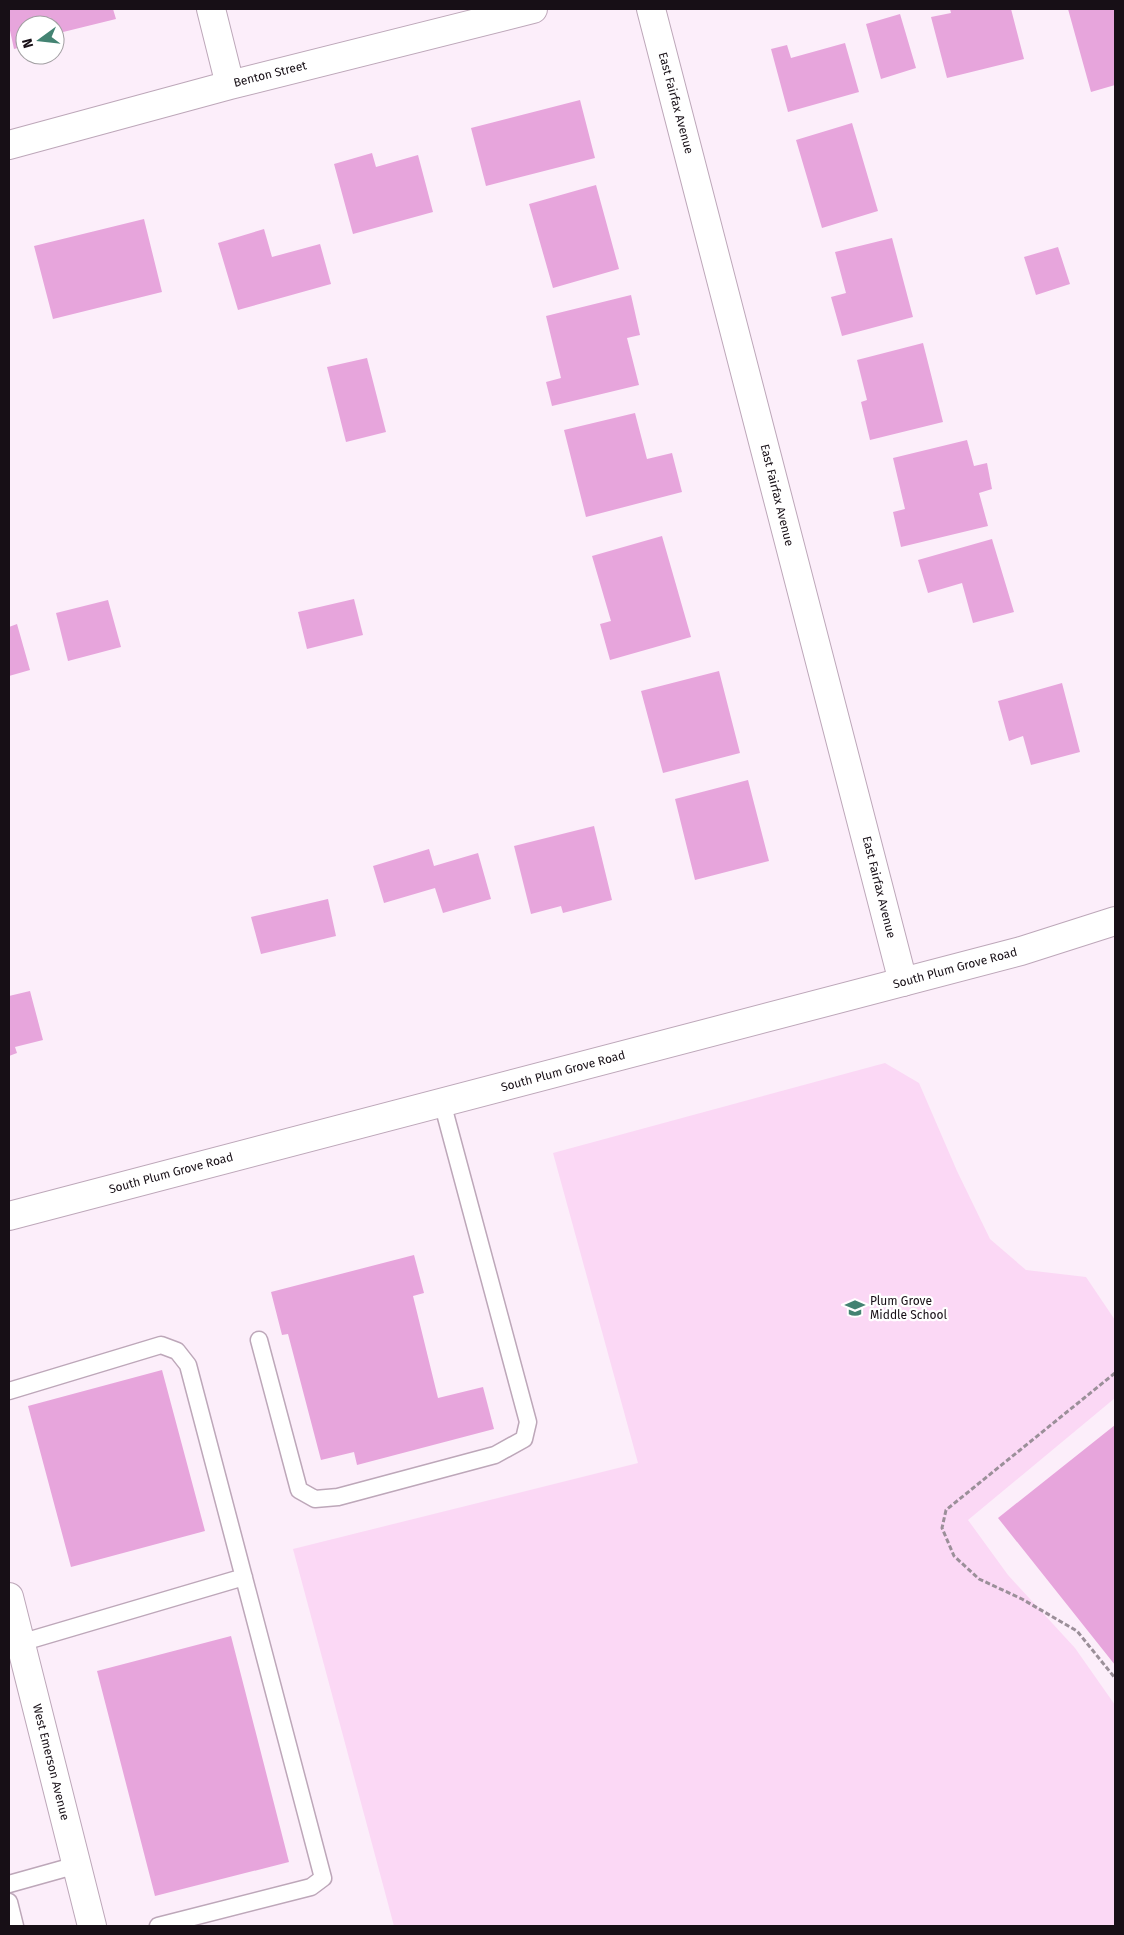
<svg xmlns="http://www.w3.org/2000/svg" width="1124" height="1935" font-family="'Fira Sans',sans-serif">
<rect width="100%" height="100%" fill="#fceefa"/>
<path fill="#fbd8f5" d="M885,1063L919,1083L957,1171L990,1239L1026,1270L1086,1277L1115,1320V1398L968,1520L1008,1575L1075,1648L1115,1705V1926H394L293,1549L638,1463L553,1153Z"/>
<path fill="#e7a5dc" d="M9,9H113L116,19L55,34V25H25V46L14,49L9,26Z
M950,9H1011L1024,59L947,78L931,17L951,13Z
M1068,9H1115V85L1091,92Z
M900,14L916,68L881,79L866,24Z
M845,43L859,92L788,112L771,49L787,45L791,58Z
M580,100L595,158L486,186L471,128Z
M852,123L878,211L822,228L796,140Z
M372,153L376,167L418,155L433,212L353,234L334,164Z
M596,185L619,269L553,288L529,204Z
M144,219L162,292L53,319L34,246Z
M264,229L272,257L320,244L331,284L238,310L218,243Z
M892,238L913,317L842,336L831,297L846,293L835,252Z
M1058,247L1070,284L1036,295L1024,257Z
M631,295L640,335L627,338L639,385L552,406L546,382L561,378L546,316Z
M923,343L943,422L870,440L861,402L867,400L857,360Z
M367,358L386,432L346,442L327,367Z
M635,413L647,459L672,453L682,492L586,517L564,430Z
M967,440L974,466L987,463L992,489L979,493L988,526L901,547L893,512L905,509L893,458Z
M662,536L691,637L610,660L600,624L611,621L592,556Z
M992,539L1014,612L973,623L962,583L928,593L918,560Z
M354,599L363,635L307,649L298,612Z
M108,600L121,647L68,661L56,613Z
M17,624L30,670L9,676V627Z
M719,671L740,753L663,773L641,691Z
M1062,683L1080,752L1031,765L1023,736L1009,741L998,701Z
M748,780L769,861L695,880L675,799Z
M594,826L612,900L563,913L561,906L531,914L514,846Z
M429,849L434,866L478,853L491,899L443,913L435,888L384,903L373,866Z
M328,899L336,936L261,954L251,917Z
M30,991L43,1040L15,1047L17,1053L9,1056V996Z
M414,1255L424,1293L413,1296L438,1398L483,1387L494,1429L357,1465L354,1452L321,1460L288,1334L282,1335L271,1292Z
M162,1370L205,1531L71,1567L28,1406Z
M1115,1425V1665L998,1518Z
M231,1636L289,1862L155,1896L97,1671Z"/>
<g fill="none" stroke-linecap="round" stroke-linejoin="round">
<defs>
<path id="service" d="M259,1340L299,1490L315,1499L338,1497L495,1455L524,1439L528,1422L442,1102
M9,1391L161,1345L177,1351L188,1365L323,1878L311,1887L158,1926
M20,1643L244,1577
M9,1884L77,1865
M9,1902L15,1926"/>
<path id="minor" d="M211,9L230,85
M651,9L903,982
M9,145L230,85L533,9
M9,1597L92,1926"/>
<path id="secondary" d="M9,1216L1021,951L1115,921"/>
</defs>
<use href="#service" stroke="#bda7b9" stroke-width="19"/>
<use href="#minor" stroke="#bda7b9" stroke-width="30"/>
<use href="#secondary" stroke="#bda7b9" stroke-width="30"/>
<path stroke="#9b8f99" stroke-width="3" stroke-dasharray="5 2.5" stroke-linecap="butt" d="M1115,1373L946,1510L942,1528L954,1556L979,1579L1022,1599L1077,1631L1115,1678"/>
<use href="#service" stroke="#fff" stroke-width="16"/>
<use href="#minor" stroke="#fff" stroke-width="28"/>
<use href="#secondary" stroke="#fff" stroke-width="28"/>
</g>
<defs>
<symbol id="school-bare" viewBox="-9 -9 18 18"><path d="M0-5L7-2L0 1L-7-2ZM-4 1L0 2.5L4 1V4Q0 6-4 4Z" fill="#438372" stroke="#fff" stroke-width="2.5" paint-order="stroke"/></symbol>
</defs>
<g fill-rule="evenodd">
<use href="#school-bare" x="841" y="1294" width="28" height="28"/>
</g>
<g text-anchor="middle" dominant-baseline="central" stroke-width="4.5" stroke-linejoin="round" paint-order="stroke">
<g font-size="12" fill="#170f16" stroke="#fff">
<text transform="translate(270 74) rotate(-14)">Benton Street</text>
<text transform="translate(676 103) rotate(75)">East Fairfax Avenue</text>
<text transform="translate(777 495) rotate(76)">East Fairfax Avenue</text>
<text transform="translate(879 887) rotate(76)">East Fairfax Avenue</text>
<text transform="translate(955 968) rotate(-15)">South Plum Grove Road</text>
<text transform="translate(563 1071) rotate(-15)">South Plum Grove Road</text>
<text transform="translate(171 1173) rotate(-15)">South Plum Grove Road</text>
<text transform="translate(51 1762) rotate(76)">West Emerson Avenue</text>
</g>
<g font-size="12" fill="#170f16" stroke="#fff" text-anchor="start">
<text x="870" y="1301">Plum Grove<tspan x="870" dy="14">Middle School</tspan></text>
</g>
</g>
<rect width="1124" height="1935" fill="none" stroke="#170f16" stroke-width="20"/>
<g transform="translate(40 40) rotate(255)"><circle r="24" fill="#ffffff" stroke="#a29fa2"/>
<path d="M0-4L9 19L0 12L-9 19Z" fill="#438372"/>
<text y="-8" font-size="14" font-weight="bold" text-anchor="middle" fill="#170f16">N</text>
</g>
</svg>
